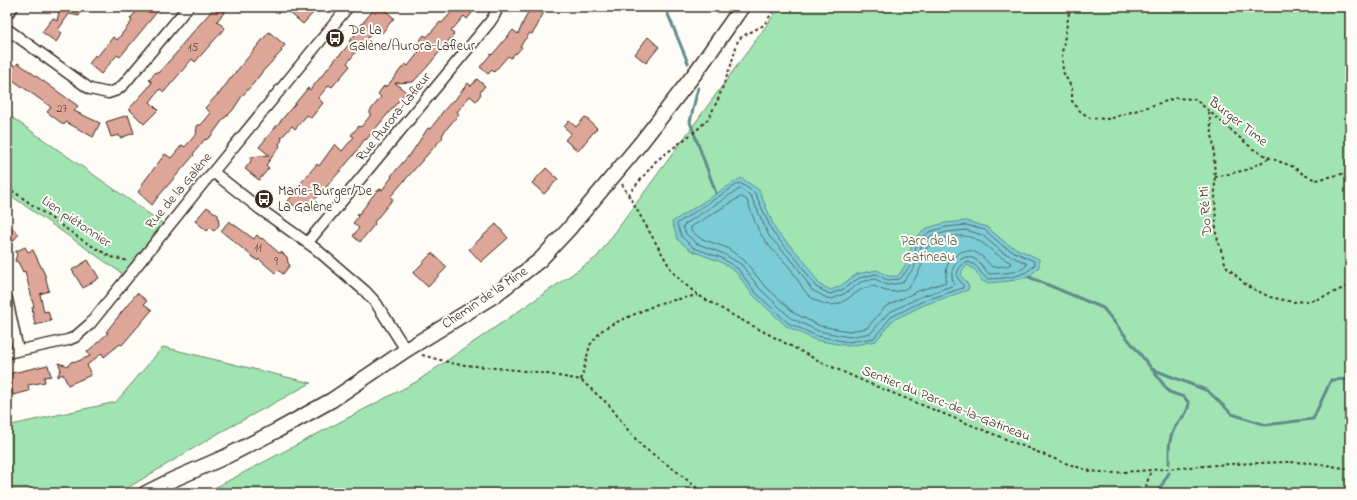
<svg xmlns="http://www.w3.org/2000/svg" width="1357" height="500" font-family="'Indie Flower',sans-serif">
<rect width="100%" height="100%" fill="#fdfcf7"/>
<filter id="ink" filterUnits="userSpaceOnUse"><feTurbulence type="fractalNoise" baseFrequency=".025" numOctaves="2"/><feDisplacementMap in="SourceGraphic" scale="8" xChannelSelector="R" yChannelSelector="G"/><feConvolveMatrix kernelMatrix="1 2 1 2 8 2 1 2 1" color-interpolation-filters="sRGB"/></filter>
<g filter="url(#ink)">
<path fill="#a0e5b1" stroke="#6e8868" d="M780,7H1350V493H205L416,382L597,257Z
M7,114L168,227L127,277L7,193Z
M163,347L311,383L219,433L119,493H7V426L116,402Z"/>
<path fill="#7cccd7" stroke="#628b8d" d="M741,178L759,190L776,231L802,258L820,285L831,290L840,286L857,274L877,270L888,276H898L906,264L914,239L927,228L945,223L966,221L987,227L1007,244L1039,259V267L1029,277L1010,281L987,283L982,281L976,271L968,265L962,271L961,276L969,286L968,290L924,305L893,320L876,341L849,346L815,340L786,326L752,294L736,272L721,262L692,251L678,240L672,222Z"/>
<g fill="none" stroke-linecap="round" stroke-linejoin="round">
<path stroke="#556b68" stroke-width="1" d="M740,183L755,193L773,233L798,261L816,287L830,294L842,290L859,278L876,274L887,280L900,279L910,266L918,241L929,232L946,227L966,225L985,230L1004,247L1034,261L1035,265C1023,278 1005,278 988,279C979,274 979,263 966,262C960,266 957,270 957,277L963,285V288L923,301L891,317L874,338L848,342L817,336L788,323L755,292L738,269L722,258L694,248L682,237L677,225L678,223Z
M740,189L751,196L769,236L795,264L812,290L827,298L832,299L844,294L861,282L875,279L887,285L902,283L914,268L922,244L931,236L947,232L966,230L982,235L1002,252L1026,263L1027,265C1019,274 1000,273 989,274C982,266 977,256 965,257C957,261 951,267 952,276C952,280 954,282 954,285L920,297L888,313L871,333L849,337L818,331L791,318L759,288L742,265L724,254L696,243L686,234L683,227L684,225Z
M742,197L747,200C752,213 756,228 764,239C771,250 782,258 790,268C797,277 801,288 809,296C814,300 825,305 831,305C846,305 855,289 869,287C875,285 877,288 883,290C890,293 903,292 909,286C917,278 921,267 925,257C925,254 926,250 927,248C931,241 942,239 949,237C981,231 984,250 1010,262L1011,264L1007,266L992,267C983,256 970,243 955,256C952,259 949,262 947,266C946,271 946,277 946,282L918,291L885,307L867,328L849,331L820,326L794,313L763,284L744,260L727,248L700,238L691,231V227L740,197Z"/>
<path stroke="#628b8d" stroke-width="3" d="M665,7L688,63
M698,88L690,122L716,193
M1029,277L1103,308L1152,369L1208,391L1232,414L1266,425L1313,419L1331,380L1350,379
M1152,369L1169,392L1184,397L1189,403C1187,417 1181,416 1175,427C1168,439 1169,451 1169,464
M1157,493L1169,473"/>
</g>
<path fill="#dea698" stroke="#3b2a1e" d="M54,7H82L79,16L69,14L58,30L62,33L56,42L42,32L53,18L57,21L59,12L54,10Z
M140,7H161L120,57L117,55L101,74L89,64L95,55L97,57L113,37L117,40L132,21L130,19Z
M215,7H229L217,21L225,28L195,62L192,59L164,92L160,89L150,102L158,110L144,124L129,109L148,88L152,82L149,80L156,72L158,73L180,49L179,48Z
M283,7H308L314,12L303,24Z
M376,7H381L394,18L382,33L376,28L347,63L350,66L345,72L332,87L329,85L318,98L323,103L311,118L307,115L295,129L292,126L281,138L282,140L279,144L280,146L266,165L269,168L259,180L245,169L251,161V157L269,155L259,147L308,88L310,90L338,56H339L351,42L349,41L355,35L356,31Z
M453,7H477L467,19L464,16L451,31L454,34L428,66L413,82L395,83L406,92L366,140L365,139L353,156L321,193L303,213L288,201L292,196L291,195L294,191L317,164L319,166L335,144L342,151L354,137L351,135L359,126L361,127L370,116V111L381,97L378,94L383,87L388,85L405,64L408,66L419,52L414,48L424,35L427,37L440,22L442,23L455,8Z
M531,7H538L541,8L543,14L536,28L532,34L530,33L520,46L522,47L516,54L515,53L511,58L508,56L494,72L492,70L488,74L480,67L491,54L492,55L513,30L518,34L528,12Z
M269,32L285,45L281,50L282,51L263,71L253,84L242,96L233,110L226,117H225L211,136L206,140L205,139L193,154L194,155L157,198L152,205L138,192L141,188L143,183L165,154L171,158L182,145L185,147L197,133L196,131L197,129V125H201L211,113L205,108L218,94H219L230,79Z
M648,37L659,47L646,63L635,54Z
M7,62L15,66L18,63L78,106L74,111L100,123L93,137L66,122L64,125L47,112L51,107L7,76Z
M477,79L485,86L480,92L481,94L476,101L470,96L457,112L459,114L444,132L442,136L443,137L390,197L393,199L374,222L375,224L360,242L353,236L359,228L353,223L358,217L357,214L360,213L375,193L380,189L382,190L392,177L391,176L412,152L428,128L430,129L441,115H440L453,100L454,101L468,83L471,86Z
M128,115L134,133L120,138L119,135L111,137L106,122Z
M585,117L597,128L578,151L565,140L571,133L564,127L569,121L576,127Z
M546,168L558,179L544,194L532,183Z
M207,207L218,215L219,225L214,231L210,228L207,231L195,221Z
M229,221L254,239L257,235L261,239L262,238L279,253L281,252L287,257L288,263L290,265L283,274L278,270L275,273L259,259L258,261L221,231Z
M496,224L508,238L481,262L469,249Z
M11,227L19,234L7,248V232Z
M25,247L28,252L33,250L45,275L49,291L40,294L44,312L48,311L51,321L35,325L32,307H34L25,271L23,272L18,262L15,261L17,254L15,252Z
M432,253L447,267L428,287L413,273Z
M88,260L99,278L83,288L72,270Z
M137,293L147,301L144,304L152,310L122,345L120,344L104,357L102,353L87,365L91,375L68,385L63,374L57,377L61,369L58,363L68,366L71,362L74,361L76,362L90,356L87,352L108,333L106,332Z
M48,365L51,376L44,377L45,382L28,385L29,391L13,395L8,374Z"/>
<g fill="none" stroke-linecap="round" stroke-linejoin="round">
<defs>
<path id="street" d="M7,14L13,7
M7,29L90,89L108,93L117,90L124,84L188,7
M213,172L260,209L316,249L365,291L376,303L406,350
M308,242L490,22L494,16L498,7
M7,299L18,350
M7,353L68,340L75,337L90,324L204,182L213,172L348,7"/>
<path id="secondary" d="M146,493L172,480L225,457L278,430L332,400L406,350L495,295L540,260L568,230L640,144L696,72L742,7"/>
</defs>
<use href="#street" stroke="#3b2a1e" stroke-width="13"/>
<use href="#secondary" stroke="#3b2a1e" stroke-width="17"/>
<path stroke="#3b2a1e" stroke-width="2" stroke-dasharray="3 3" stroke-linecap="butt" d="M1070,7L1062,53L1063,72L1072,88V101L1080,111L1090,118L1109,119L1176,98L1195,99L1253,149L1270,158L1294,167L1304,175L1316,180L1350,172
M1209,112L1214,148L1216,234L1226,266L1247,286L1270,297L1293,302L1315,300L1328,295L1350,285
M1215,177L1246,170L1270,158
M622,184L672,271L681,281L698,295L734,316L823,363L868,383L1062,462L1090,471L1111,473L1230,464L1288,462L1313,463L1350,469
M7,187L82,240L111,257L129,261
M628,195L656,161L698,129L708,119L717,102L731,65L738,40L743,36L764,25L776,7
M422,355L455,364L536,372L581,380L609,405L631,434L643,447L675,470L703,493
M581,380L590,345L601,331L610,325L660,303L698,295
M1144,493L1151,470"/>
<use href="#street" stroke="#fdfcf7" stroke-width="10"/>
<use href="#secondary" stroke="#fdfcf7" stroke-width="14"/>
</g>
</g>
<defs>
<symbol id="bus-disc" viewBox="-11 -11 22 22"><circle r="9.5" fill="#3b2a1e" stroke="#fdfcf7"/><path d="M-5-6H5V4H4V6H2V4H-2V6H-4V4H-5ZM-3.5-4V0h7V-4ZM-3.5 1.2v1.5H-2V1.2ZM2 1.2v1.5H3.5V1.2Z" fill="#fff"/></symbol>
</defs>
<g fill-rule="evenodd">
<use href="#bus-disc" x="324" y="27" width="22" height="22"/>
<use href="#bus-disc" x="253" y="188" width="22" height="22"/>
</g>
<g text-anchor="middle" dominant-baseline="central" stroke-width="4" stroke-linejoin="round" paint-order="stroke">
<g font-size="12" fill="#64493c">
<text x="193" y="48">15</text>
<text x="62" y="109">27</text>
<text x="258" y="248">11</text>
<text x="276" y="262">9</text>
</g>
<g font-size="14" fill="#3b2a1e" stroke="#fdfcf7" text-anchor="start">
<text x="349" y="30">De La<tspan x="349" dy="16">Galène/Aurora-Lafleur</tspan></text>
<text x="278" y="191">Marie-Burger/De<tspan x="278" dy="16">La Galène</tspan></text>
</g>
<g font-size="14" fill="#3b2a1e" stroke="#fdfcf7">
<text transform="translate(394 117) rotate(-51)">Rue Aurora-Lafleur</text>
<text transform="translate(1238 122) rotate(38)">Burger Time</text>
<text transform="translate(179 191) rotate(-50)">Rue de la Galène</text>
<text transform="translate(1206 211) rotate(-94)">Do Ré Mi</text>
<text transform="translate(76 222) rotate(34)">Lien piétonnier</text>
<text transform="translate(485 298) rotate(-34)">Chemin de la Mine</text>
<text transform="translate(946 404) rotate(22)">Sentier du Parc-de-la-Gatineau</text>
</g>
<g font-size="14" fill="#545943" stroke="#fdfcf7">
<text x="929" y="241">Parc de la<tspan x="929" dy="16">Gatineau</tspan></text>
</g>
</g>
<rect width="1357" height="500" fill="none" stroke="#fdfcf7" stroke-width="24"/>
<rect x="12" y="12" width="1333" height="476" fill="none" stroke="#3b2a1e" stroke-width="1.5" filter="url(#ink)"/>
</svg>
